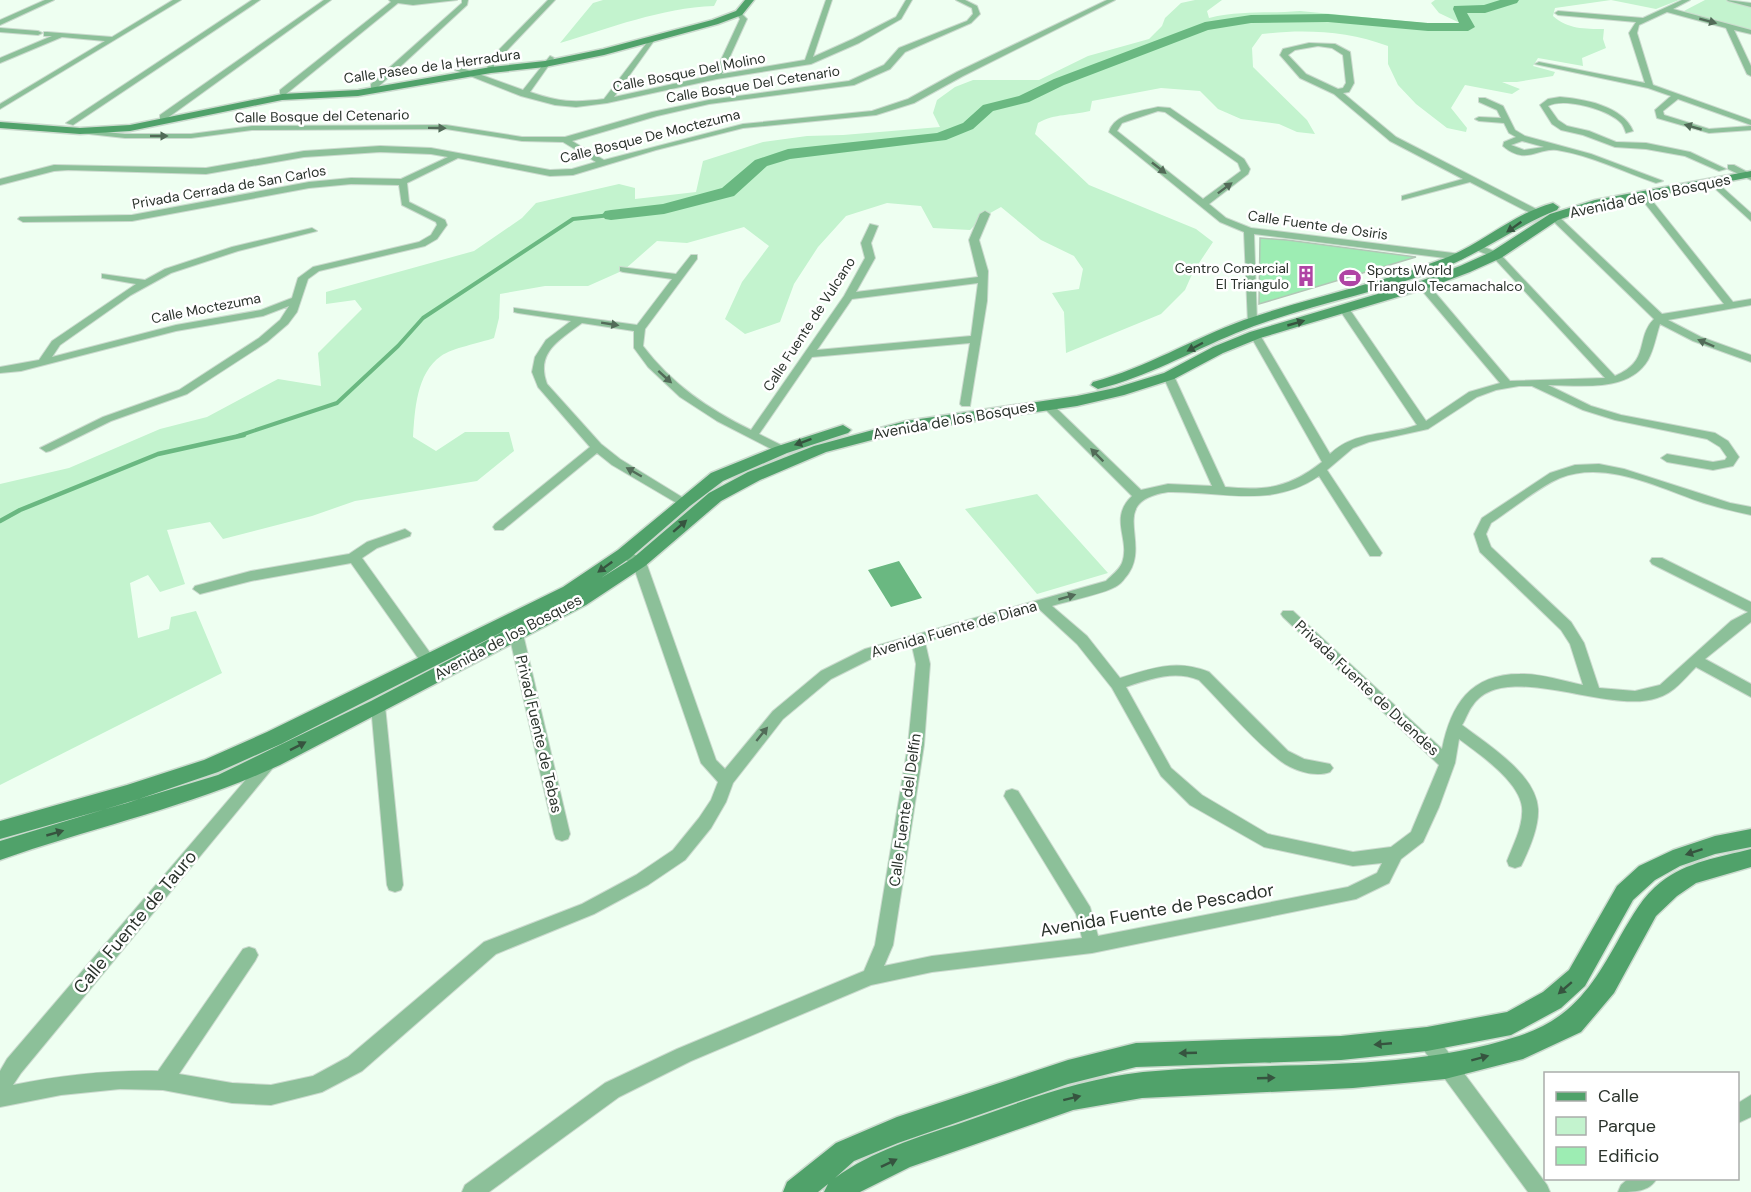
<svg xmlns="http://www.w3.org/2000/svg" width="1751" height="1192" font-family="'DM Sans',sans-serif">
<rect width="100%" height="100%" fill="#eefff1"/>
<path fill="#c3f3ce" d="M603,0H717L714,6C661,8 610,28 560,43L593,3Z
M1195,0H1222L1207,11L1209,18C1242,10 1268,14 1300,11L1446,25L1460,23L1439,13L1431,3L1435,0H1679L1656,9L1611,0L1555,8L1553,16C1567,29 1585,29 1604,29L1603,39L1606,48L1582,58L1583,66L1538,58L1533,66L1555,72L1553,76L1517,82H1502L1520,89L1512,94L1465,85L1451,108L1467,128L1466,132L1447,128L1416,104L1398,85L1388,64V46C1347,31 1305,29 1262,34L1252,48L1253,67L1307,120L1315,134L1297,132L1279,124L1241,119L1218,109L1200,91L1161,88L1092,101L1090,111C1070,116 1056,113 1038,123L1035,134L1089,185L1196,229L1213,242L1193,272L1185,290L1161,314L1066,353L1064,312L1052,293L1079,289L1083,269L1074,256L1041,240L1001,207L983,217L970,230L933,228L921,206L887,203L846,216L818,247L794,284L780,322L745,334L725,319L742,282L769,246L744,227L687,243L657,241L624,270L588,286H545L500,294L499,318L494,338C480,343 452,348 441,356C416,374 415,410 413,437L436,451L465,432H509L514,451L477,481L355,501L312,516L223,539L210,522L167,530L185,584L160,592L148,575L130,583L138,638L169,629L171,617L196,611L222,673L0,785V484L69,468L160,429L207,417L278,379L321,386L318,353L362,309L355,300L326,304V292L474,251L522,218L536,203L619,184L635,188V199L696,192L703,161L763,142L807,136L843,135L940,127L933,113L937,100L955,87L973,80H1039L1088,56L1149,39L1162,26L1165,18L1181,3Z
M1705,0H1728L1751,6V32L1680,13Z
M1037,494L1108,573L1037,594L965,509Z"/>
<path fill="#6ab881" d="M899,561L922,598L891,607L868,570Z"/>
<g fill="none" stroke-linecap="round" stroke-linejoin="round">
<path stroke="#6ab881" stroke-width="4" d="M238,436L337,403L398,346L423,318L573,219L611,215"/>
<path stroke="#6ab881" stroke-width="4.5" d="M0,521L20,510L158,454L244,435"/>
<path fill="#6ab881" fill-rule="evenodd" d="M1500,0H1519L1517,3L1485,13H1467L1475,27L1468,31H1428L1328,22L1251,23L1208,30L1064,85L1029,102L993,111L973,129L946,140L790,159L767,166L734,196L664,214L611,220L605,219L602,215L605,211L611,210L663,204L722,188L755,160L788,149L937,133L963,123L983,105L1019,96L1054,79L1205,22L1251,15L1328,14L1428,23H1459L1453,9L1454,6L1484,5Z"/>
</g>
<path fill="#9dedb3" stroke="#b2c6b6" stroke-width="1.5" d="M1260,238L1287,240L1416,257L1259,304Z"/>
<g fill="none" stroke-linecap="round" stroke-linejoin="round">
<defs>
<path id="street" d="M45,0H54L0,25V20Z
M173,0H181L0,109V104L105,41L62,37L0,63V58L52,36H44V32H47L112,37Z
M252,0H260L73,125L66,123Z
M324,0H331L166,119H160V115Z
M389,0H457L413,5L398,3L286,94H280V90L391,2Z
M462,0H468L467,5L377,88H371V84L462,3Z
M548,0H555L494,64V72H488L487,62Z
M826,0H832L813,57L853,39L896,17L906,0H912L901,19L859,43L811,64L717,79L607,103L576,107L555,105L521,96L455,70L462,68L523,90L550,56L554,58L530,92C559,102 574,103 604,99L652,36L656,38L614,97L714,75L740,19L736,13L739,11L747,19L722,74L805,60Z
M956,0H965L977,6L980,14L971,23L905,52L890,69L854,85L709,104L657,116L572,141L604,160L743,124L872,111L908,99L957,72L1107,0H1115L963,76L914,103L876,115L743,128L656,150L573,175L550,176L458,158L407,183L409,202L445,220L447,225L437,239L425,246L319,271L308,279L297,312L288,324L267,342L187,394L111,421L50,451L46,452L40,448L103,417L179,390L259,338L280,320L289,306L263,316L176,331L21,371L0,373V367L39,360L52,341L136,284L102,278V274L145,280L165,269L232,247L312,228L317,231L238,251L171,273L131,295L60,345L52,357L176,325L261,310L292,298L298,278L313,267L419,242L431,235L437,225L436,222L402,205L399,185L351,184L309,188L132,221L23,222L18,219L20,217L132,215L309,182L351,178L401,179L448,157L431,154L380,152L304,157L206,174L68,170L54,171L0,185V179L54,165L206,168L304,151L380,146L431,148L550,170L572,169L596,162L563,142L522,141L446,129L252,130L191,138H125L80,133H77V129L125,134H191L252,126L446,125L522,137H565L652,112L709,100L849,81L884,65L899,48L967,21L973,14L972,8Z
M1682,0H1690L1673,9L1751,30V34L1734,30L1751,66V76L1747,74L1726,28L1667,12L1639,25L1637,33L1653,85L1751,120V125L1678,99L1663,111L1664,115L1709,129L1751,126V130L1709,133L1657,118L1655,110L1671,96L1648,88L1535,64L1539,62L1645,83L1629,33L1636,22L1558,15L1555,13L1558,11L1643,18Z
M1727,0L1751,3V7L1728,1Z
M0,28L38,31L42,33L38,35L0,32Z
M1309,43L1335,44L1350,52L1354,83L1349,92L1343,93L1396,137L1540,211V215H1534L1470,182L1402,200V196L1463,179L1390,141L1334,94L1300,78L1280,55L1283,49ZM1318,46L1332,48L1343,55L1346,83L1343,88L1338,89L1306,74L1288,55L1295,50Z
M1560,97C1584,99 1623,106 1633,131L1626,133C1625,130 1624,127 1622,124C1611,110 1564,97 1548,106L1558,120L1567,126L1589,131L1616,142L1646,143L1690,152L1726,169L1719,171L1685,156L1646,149L1615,147L1583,135L1561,130L1552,124L1540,105L1548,99Z
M1479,98H1485L1503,106L1515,130L1525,136L1591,154L1663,181L1656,183C1624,172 1590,155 1557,150C1538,147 1526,166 1503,146L1504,142L1516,137L1509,133L1504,123L1479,121L1475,119L1479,117L1501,118L1497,110L1479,102ZM1522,141L1544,147L1524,150L1511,145Z
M1158,107L1170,108L1244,159L1250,169L1248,174L1209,204L1226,218L1251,228L1461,254L1466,257L1461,260L1254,234L1257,322L1256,324H1248L1244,232L1220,222L1109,132C1114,114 1141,111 1158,107ZM1158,111L1165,112L1238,163L1241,171L1203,199L1117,131L1122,123Z
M1728,165H1734L1751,174V180L1728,169Z
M1713,179L1751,213V221L1710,184L1709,182Z
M1643,192L1646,193L1733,302L1751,299V305L1668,320L1701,337L1751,355V362L1693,341L1660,324C1656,336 1654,349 1648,360C1628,393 1581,385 1548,385L1591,406L1621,415L1715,433L1728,441L1739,457L1733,466L1713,470L1667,462L1661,458L1667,454L1713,462L1725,460L1727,457L1720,447L1707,439L1615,420L1583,410L1532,386H1519L1496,390L1477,397L1428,429L1369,442L1353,448L1327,470L1380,550L1382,553L1380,556H1370L1319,476C1271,509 1222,491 1168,492C1104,502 1155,544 1125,578C1123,581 1119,585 1115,587C1103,594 1068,601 1052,606L1087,636L1120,678C1152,668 1177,659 1209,672L1288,751L1304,759L1330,764L1333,768L1330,772C1314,778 1291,770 1278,759C1249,736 1225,706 1199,680C1174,670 1150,679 1126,687L1171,768L1202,795L1268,834L1353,852L1391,847L1411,832L1439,765L1283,617L1281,614L1283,611H1293L1442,749C1451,705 1470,674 1520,674C1540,673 1563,681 1583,685L1570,644L1561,630L1480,552L1474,534L1482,518L1550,473L1575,465L1599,464L1624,469L1730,503L1751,507V515C1733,511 1715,507 1698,501C1656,486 1604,460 1560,478C1539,487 1511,510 1491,523L1486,534L1491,547L1571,622L1584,643L1599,688L1635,691L1660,685L1731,621L1748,612L1652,564L1650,561L1652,558H1662L1751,602V622L1705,659L1751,684V697L1696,667C1684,679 1674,693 1657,698C1608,715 1504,659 1473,705C1468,711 1466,719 1462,725C1488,745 1536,774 1538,809C1539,827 1529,850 1521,866L1515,868L1509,866L1507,861C1513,845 1524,825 1522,807C1519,781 1479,754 1459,739L1455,763L1439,807L1423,842L1401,859L1389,883L1356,899L1092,953L932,972L871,985L691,1061L619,1097L489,1192H462L465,1185L605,1083L677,1049L864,971L875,945L908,745L916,664L912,646L875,657L831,679L783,719L733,783L726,802L711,828L685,860L648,885L594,914L496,954L362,1071L322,1092L271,1105L232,1103L163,1090L120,1089L61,1095L0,1107V1071L7,1059L267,755L272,753L277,755L280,759L277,763L21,1073L13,1085C62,1075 109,1070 158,1071L243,949L249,947L255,949L258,955L255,961L179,1074L232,1083L271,1085L313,1076L348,1057L484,942L582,904L636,875L673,850L699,818L711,800L718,782L701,763L633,565L617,554L619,551H629L646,562L716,760L725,769L773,711L821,671L865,649L1106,581C1112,575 1119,570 1122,563C1131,539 1108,519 1132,496L1043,407V403H1051L1141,490L1168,484L1212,486L1163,376L1165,374H1173L1225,487C1266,491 1289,488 1322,462L1250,335L1251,333L1255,332L1260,335L1330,454C1355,430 1387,436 1417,425L1339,309L1340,307H1348L1426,421L1469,392L1500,383L1419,287L1418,285L1423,282L1427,283L1510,381L1605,378L1493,257L1476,250V246L1479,245L1499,253L1615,376C1651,361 1635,338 1654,319L1551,219V215H1557L1662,314L1724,304L1640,197L1639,195ZM1039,609L1077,644L1112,688L1161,776L1190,805L1264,847L1353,866L1382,863L1377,873L1348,887L1098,936L1090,907L1018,791L1012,789L1006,791L1004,796L1076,914L1082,938L932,956L884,966L893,945L924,745L930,664L925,642Z
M985,211L990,214L979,240L988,271L987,301L970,406H962L960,404L970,343L812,357L759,434L785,447L787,450L781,454L717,421L680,397L648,367L634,348V331L582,323C560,340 535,352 547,384L601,444L620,459L690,502L688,505H680L612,465L597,453L503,530H495L493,527L495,524L590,447L538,387L532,372L535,357L546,340L571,321L518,313L514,312V308L637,325L672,279L623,272L620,271V267L676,274L691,255H697V259L645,329L643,346C672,384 708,409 751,430L844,296L865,258L861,243L870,224L878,226L871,243L875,258L856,292L978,277L969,240L980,214ZM978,283L971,336L817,350L852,299Z
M405,529L411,533L410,536L377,548L362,558L433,657L435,661L433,665H423L351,563L251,581L200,594L193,589L195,586L251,571L349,554L367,542Z
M516,629L521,630L523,634L570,834L568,839L562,841L556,839L554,834L509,634L511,630Z
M378,700L383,702L385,706L403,885L401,890L395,892L389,890L387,885L371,706L373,702Z
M1427,1030L1434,1033L1547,1185L1550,1192H1528L1420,1045L1418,1039L1420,1033Z
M1751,1095V1117L1738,1123V1103Z
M1629,1178H1657C1650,1192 1634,1192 1618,1192L1621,1185Z"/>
<path id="secondary" d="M745,0H754L742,15L718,24L604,55L545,67L491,73L358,96L282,100L130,131L80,134L0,128V122L80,128L130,125L282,94L358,90L491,67L545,61L603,49L712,20L736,11Z
M1751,171V177L1597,207L1558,220L1501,258L1470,272L1428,288L1260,338L1223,353L1174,379L1124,395L1077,406L906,431L826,452L760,480L721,501L645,566L586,605L280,765C189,807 94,827 0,860V841L218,775L371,701L518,624L281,744L218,772L127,803L0,839V821L127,785L204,760L267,732L563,587L618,550L711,473L775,447L843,425L851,430L848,433L787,453L723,481L690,506L630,558L601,578L633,558L709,493L748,472L814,446L906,421L1077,396L1115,388L1164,373L1213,347L1250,332L1418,282L1460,266L1491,252L1550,214L1595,200Z
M1553,203L1559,207L1557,210C1516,226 1482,253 1440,269C1374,294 1302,306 1236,333C1190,352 1147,377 1098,389L1091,385L1093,382C1146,368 1192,339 1244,320C1311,297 1382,283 1448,257C1484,242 1515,213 1553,203Z
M1751,829V847L1715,854L1680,866L1655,880L1633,900L1585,986L1561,1008L1511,1035L1427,1051L1341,1060L1136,1067L1068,1084L898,1143L854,1161L835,1178C872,1151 918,1137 961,1123C1021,1102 1079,1079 1143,1072C1268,1060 1398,1075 1519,1036C1574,1018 1595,982 1621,935C1633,915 1642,897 1661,882C1686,862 1720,857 1751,849V867L1696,883L1677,896L1656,916L1614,993L1581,1032L1523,1059L1445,1079L1353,1088L1142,1098L1073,1110L910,1167L860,1192H824L828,1184L818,1192H783L787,1182L836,1143L897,1117L1068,1060L1136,1043L1341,1036L1427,1027L1507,1012L1543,992L1569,970L1617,886L1639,866L1673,850L1715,836Z"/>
</defs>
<use href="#street" stroke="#cbdace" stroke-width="2"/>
<use href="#secondary" stroke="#cbdace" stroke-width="3"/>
<use href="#street" fill="#8cc099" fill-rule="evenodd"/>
<use href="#secondary" fill="#50a26a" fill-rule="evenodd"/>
</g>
<defs><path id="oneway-solid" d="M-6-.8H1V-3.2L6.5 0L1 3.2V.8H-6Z" transform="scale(1.5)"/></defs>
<g fill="#526b58">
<use href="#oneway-solid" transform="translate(1708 21) rotate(15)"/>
<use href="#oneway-solid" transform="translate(1693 127) rotate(-164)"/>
<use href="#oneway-solid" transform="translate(437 128) rotate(1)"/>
<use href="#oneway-solid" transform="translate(159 136)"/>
<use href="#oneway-solid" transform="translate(1159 168) rotate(38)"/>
<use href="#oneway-solid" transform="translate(1225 188) rotate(-37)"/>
<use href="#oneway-solid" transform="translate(610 324) rotate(9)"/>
<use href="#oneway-solid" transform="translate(1706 343) rotate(-157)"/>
<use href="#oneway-solid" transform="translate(665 377) rotate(42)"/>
<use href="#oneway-solid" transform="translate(1097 455) rotate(-135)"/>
<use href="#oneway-solid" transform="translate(634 472) rotate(-150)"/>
<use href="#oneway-solid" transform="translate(1067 597) rotate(-16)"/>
<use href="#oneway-solid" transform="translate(762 734) rotate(-51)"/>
</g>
<g fill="#36543f">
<use href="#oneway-solid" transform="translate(1514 227) rotate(145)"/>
<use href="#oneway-solid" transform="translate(1296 323) rotate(-16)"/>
<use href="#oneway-solid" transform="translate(1195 347) rotate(152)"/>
<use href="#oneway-solid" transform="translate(803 442) rotate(160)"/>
<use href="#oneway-solid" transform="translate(680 526) rotate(-41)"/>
<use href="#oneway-solid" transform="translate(605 567) rotate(144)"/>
<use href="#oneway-solid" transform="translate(298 746) rotate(-27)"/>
<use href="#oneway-solid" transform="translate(55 833) rotate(-16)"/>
<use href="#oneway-solid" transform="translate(1694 852) rotate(162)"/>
<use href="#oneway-solid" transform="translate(1565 988) rotate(139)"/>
<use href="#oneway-solid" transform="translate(1383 1044) rotate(175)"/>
<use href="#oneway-solid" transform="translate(1188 1053) rotate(178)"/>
<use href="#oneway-solid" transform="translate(1480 1058) rotate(-15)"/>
<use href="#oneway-solid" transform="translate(1266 1078) rotate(-2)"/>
<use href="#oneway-solid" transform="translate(1072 1098) rotate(-14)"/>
<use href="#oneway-solid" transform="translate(889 1163) rotate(-26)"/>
</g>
<defs>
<symbol id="building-bare" viewBox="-9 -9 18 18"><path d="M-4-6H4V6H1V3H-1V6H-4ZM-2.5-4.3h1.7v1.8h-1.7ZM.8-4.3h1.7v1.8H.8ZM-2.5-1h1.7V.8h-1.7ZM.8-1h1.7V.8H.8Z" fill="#af44a4" stroke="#fff" stroke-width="2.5" paint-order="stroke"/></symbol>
<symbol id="stadium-bare" viewBox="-9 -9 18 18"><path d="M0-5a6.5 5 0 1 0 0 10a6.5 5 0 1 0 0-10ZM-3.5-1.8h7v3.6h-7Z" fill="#af44a4" stroke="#fff" stroke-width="2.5" paint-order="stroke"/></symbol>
</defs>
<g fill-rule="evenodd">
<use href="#building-bare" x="1291" y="261" width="30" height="30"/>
<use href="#stadium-bare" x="1335" y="263" width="30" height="30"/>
</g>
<g text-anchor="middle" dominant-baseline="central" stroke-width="5" stroke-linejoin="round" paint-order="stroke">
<g font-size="14" fill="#2b332c" stroke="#fff">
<text transform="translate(432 66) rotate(-8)">Calle Paseo de la Herradura</text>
<text transform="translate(689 72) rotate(-11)">Calle Bosque Del Molino</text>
<text transform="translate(753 84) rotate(-9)">Calle Bosque Del Cetenario</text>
<text transform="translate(322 116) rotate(-1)">Calle Bosque del Cetenario</text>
<text transform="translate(650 136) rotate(-14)">Calle Bosque De Moctezuma</text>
<text transform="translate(229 187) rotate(-10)">Privada Cerrada de San Carlos</text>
<text transform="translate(1318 225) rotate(8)">Calle Fuente de Osiris</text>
<text transform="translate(206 308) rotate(-11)">Calle Moctezuma</text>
<text transform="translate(809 324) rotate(-57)">Calle Fuente de Vulcano</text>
</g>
<g font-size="14" fill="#2b332c" stroke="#fff" text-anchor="end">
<text x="1289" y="268">Centro Comercial<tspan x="1289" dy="16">El Triangulo</tspan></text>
<text x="1367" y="270" text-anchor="start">Sports World<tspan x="1367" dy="16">Triangulo Tecamachalco</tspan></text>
</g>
<g font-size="15" fill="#2b332c" stroke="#fff">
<text transform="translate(1650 196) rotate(-12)">Avenida de los Bosques</text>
<text transform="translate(954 420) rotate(-10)">Avenida de los Bosques</text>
<text transform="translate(954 629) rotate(-16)">Avenida Fuente de Diana</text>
<text transform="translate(508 637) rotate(-28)">Avenida de los Bosques</text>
<text transform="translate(1367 688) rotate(43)">Privada Fuente de Duendes</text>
<text transform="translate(539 734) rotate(77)">Privad Fuente de Tebas</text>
<text transform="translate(905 810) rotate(-82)">Calle Fuente del Delfín</text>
</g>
<g font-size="18" fill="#2b332c" stroke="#fff">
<text transform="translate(1157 910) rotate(-10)">Avenida Fuente de Pescador</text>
<text transform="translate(135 922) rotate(-50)">Calle Fuente de Tauro</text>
</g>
</g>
<rect x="1544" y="1072" width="195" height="108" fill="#ffffff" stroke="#aaadab" stroke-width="1.5"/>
<rect x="1556" y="1092" width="30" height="9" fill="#50a26a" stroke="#aaadab" stroke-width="1.5"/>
<text x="1598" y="1102" font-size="18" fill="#2b332c">Calle</text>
<rect x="1556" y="1117" width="30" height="18" fill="#c3f3ce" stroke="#aaadab" stroke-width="1.5"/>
<text x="1598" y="1132" font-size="18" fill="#2b332c">Parque</text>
<rect x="1556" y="1147" width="30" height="18" fill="#9dedb3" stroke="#aaadab" stroke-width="1.5"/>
<text x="1598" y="1162" font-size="18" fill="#2b332c">Edificio</text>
</svg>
